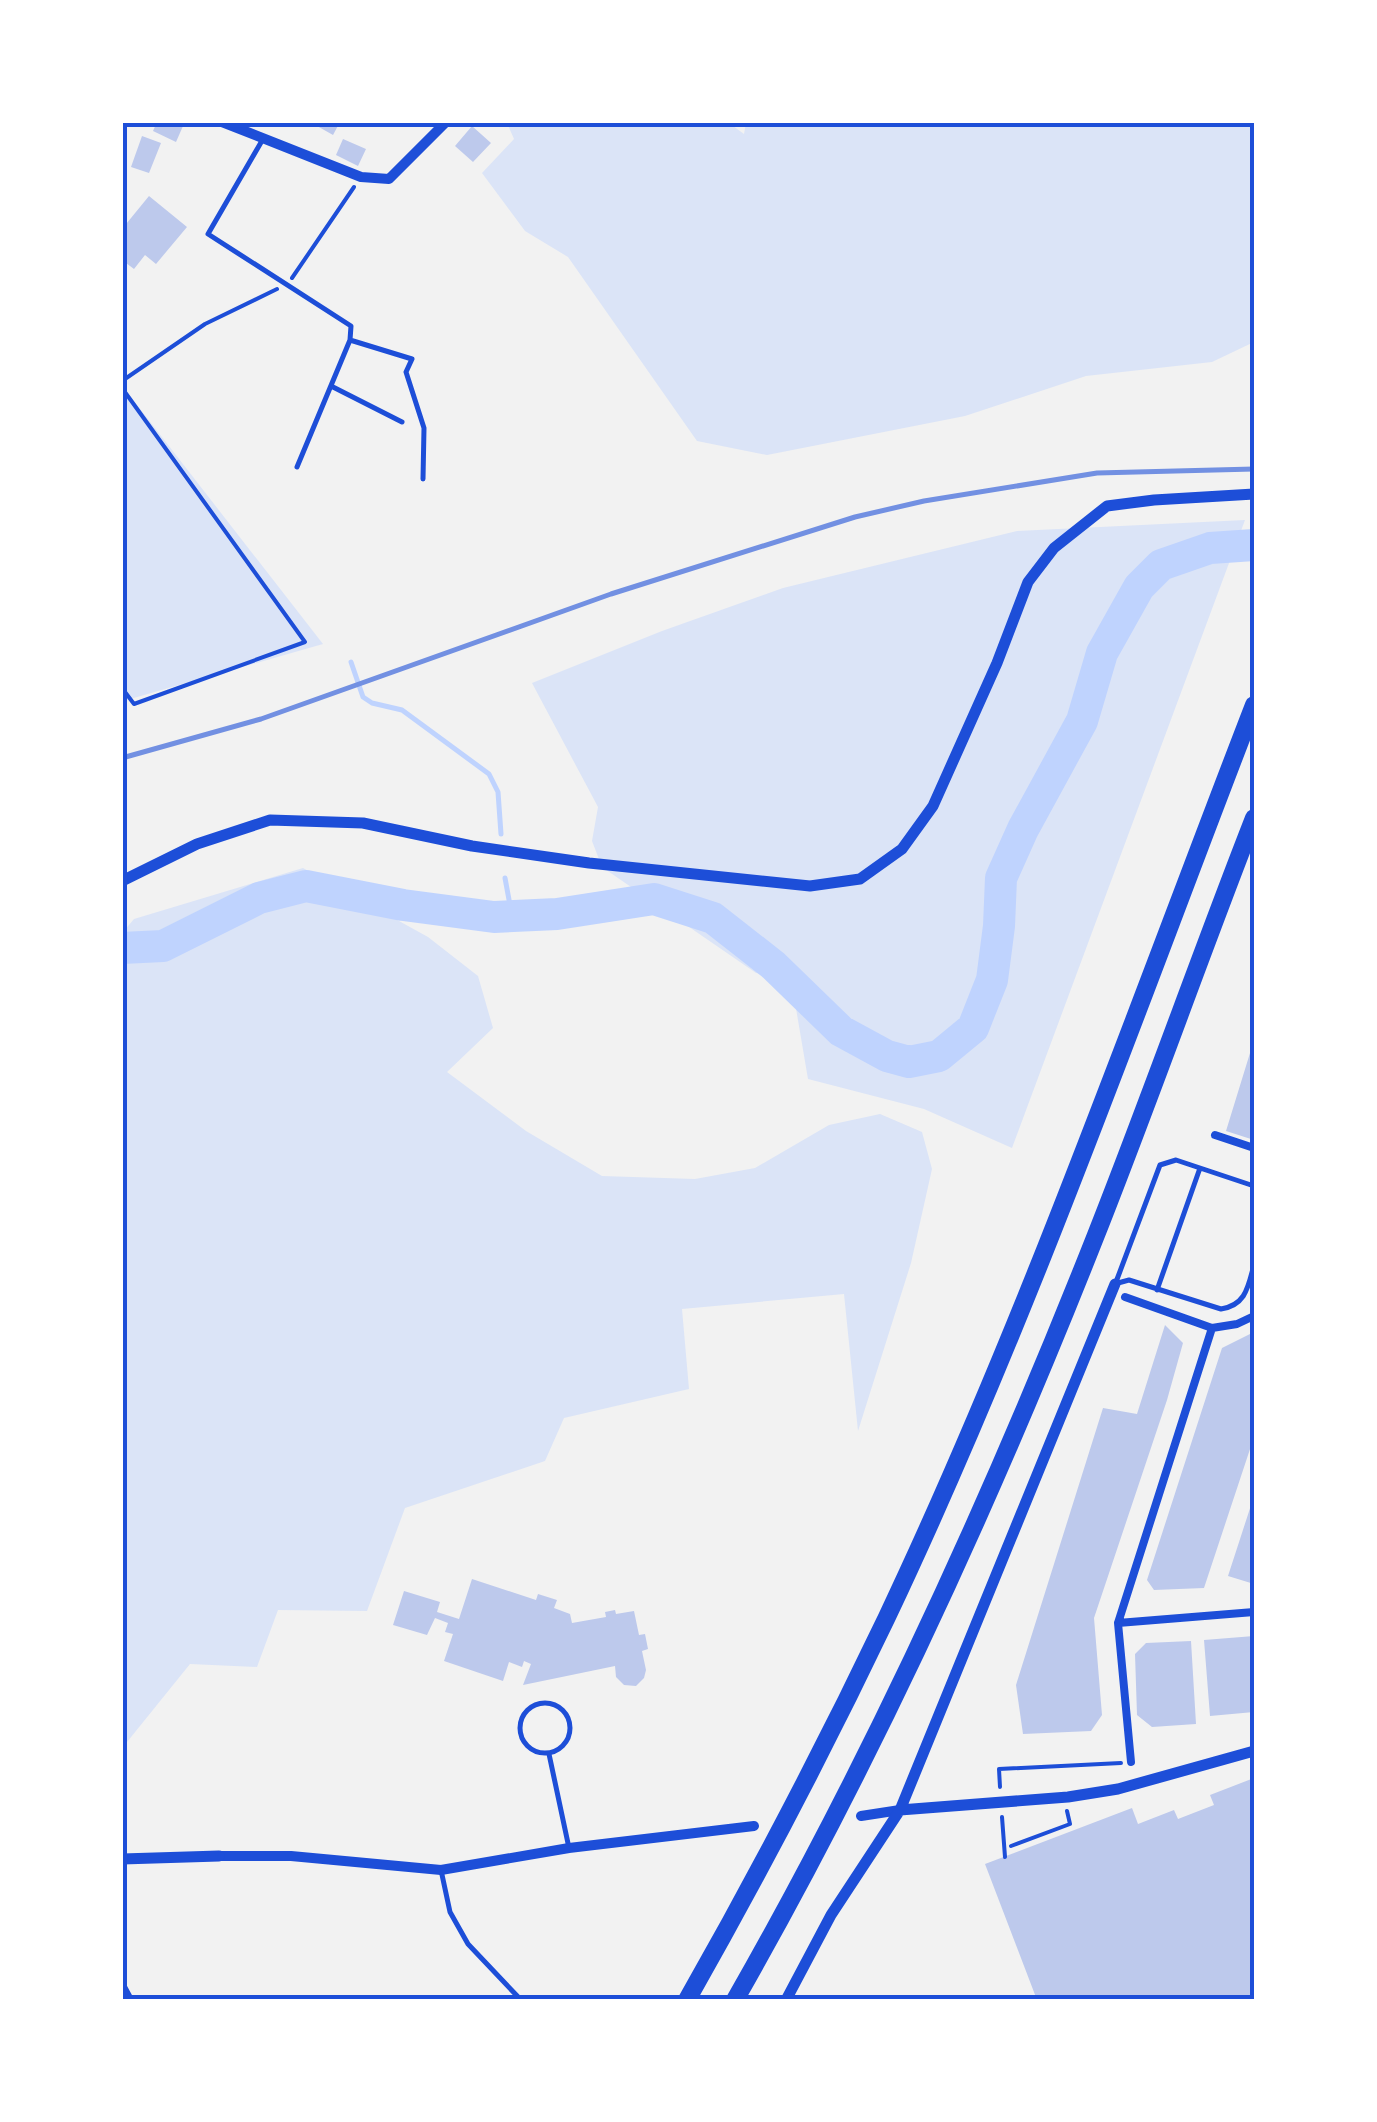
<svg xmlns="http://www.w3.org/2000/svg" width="1377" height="2122" font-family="Overpass,sans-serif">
<rect width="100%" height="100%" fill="#f2f2f2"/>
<path fill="#dbe4f7" d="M746,123H1254V342L1212,362L1086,376L965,416L767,455L697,441L568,257L525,231L482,173L514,139L507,123H729L744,134Z
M123,387L323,644L123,701Z
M1245,520L1012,1148L924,1109L808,1079L791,979L756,973L602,867L592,841L598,807L532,683L662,631L783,588L1017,531Z
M303,868L428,937L478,976L493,1028L447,1072L526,1131L602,1176L695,1179L755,1168L829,1125L880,1114L922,1132L932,1169L911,1263L858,1431L844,1294L682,1309L689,1389L564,1418L545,1461L405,1508L367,1611L278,1610L257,1667L190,1664L123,1747V932L134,919Z"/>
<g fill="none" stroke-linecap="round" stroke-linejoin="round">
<path stroke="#bfd3fe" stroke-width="5" d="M351,662L363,697L372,703L402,710L489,774L498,792L501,834
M505,878L512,916"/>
<path stroke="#bfd3fe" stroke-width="32" d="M122,948L163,946L259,898L306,886L403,905L494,917L557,914L654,899L713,918L773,965L841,1031L887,1056L909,1062L939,1056L973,1028L992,980L999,926L1001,878L1023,829L1082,721L1102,653L1139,587L1161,565L1210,548L1254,545"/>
</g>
<path fill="#bdc9ec" d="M157,122L183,126L176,142L153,131Z
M310,122H340L333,135Z
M472,126L491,143L473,162L455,146Z
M142,136L161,143L149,173L131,167Z
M343,139L366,149L358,166L336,155Z
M149,196L187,227L156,264L145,255L134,269L122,260V229Z
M1254,1040V1140L1226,1131Z
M1165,1325L1183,1343L1167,1400L1094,1618L1102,1715L1091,1731L1023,1734L1016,1685L1103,1408L1137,1414Z
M1254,1332V1437L1204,1588L1154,1590L1147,1580L1222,1348Z
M1254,1496V1584L1228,1576Z
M472,1579L536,1600L538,1594L557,1600L554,1608L570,1614L572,1623L606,1617L605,1612L615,1610L616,1614L634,1611L639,1635L645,1634L648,1649L642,1651L646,1670L644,1678L636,1686L624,1685L616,1677L615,1666L523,1685L531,1664L524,1661L522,1667L509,1662L503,1681L444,1661L453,1634L445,1632L448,1623L435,1618L427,1635L393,1625L404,1591L440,1602L437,1612L459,1619Z
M1254,1636V1712L1210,1716L1204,1640Z
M1191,1641L1196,1724L1152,1727L1137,1715L1135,1654L1146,1643Z
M1254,1778V2000H1037L985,1864L1132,1808L1138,1824L1174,1810L1178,1819L1214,1805L1210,1795Z"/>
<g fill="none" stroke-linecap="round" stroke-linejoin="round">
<path stroke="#1d4ed8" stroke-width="4" d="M292,278L354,187
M122,381L205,324L277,289
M122,388L305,642L134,704L122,688
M1000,1787L999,1769L1121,1763
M1002,1817L1005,1857
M1011,1846L1070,1824L1067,1811"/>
<path stroke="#1d4ed8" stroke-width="5" d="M263,139L208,234L351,326L350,340L297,467
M350,340L412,359L406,372L424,428L423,479
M331,386L402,422
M1116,1282L1160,1165L1176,1160L1200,1168
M1118,1283L1129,1280L1221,1309C1246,1305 1248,1287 1254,1265
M1157,1290L1200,1168L1254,1186
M520 1728a25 25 0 1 1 50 0a25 25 0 1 1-50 0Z
M549,1754L569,1848
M441,1870L450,1912L468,1944L521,2000"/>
<path stroke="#1d4ed8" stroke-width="8" d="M1215,1135L1254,1148
M1125,1297L1212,1328
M1118,1623L1254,1612
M1131,1762L1118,1623L1212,1328L1237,1324L1254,1316"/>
<path stroke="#1d4ed8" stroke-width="10" d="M222,122L361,177L389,179L446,122
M861,1816L900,1810
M219,1856H291L441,1870L569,1848L754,1826
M122,1987L129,2000"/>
<path stroke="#1d4ed8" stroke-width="11" d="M122,881L197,844L270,820L363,823L472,846L589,863L810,886L860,879L902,849L933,806L997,663L1028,582L1054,548L1107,506L1154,500L1254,494
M900,1810L1068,1797L1118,1789L1254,1751
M122,1859L219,1856
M786,2000L831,1915L900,1810L1115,1284"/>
<path stroke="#1d4ed8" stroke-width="18" d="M687,2000C758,1875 825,1747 887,1617C1027,1321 1136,1010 1254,705
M735,2000C875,1755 993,1496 1096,1235C1151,1096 1200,956 1254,818"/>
<path stroke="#7290e2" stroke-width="5" d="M122,758L261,719L611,594L855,517L924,501L1097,473L1254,469"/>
</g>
<rect width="1377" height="2122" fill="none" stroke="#ffffff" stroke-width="250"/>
<rect x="125" y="125" width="1127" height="1872" fill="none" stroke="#1d4ed8" stroke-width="4"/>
</svg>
